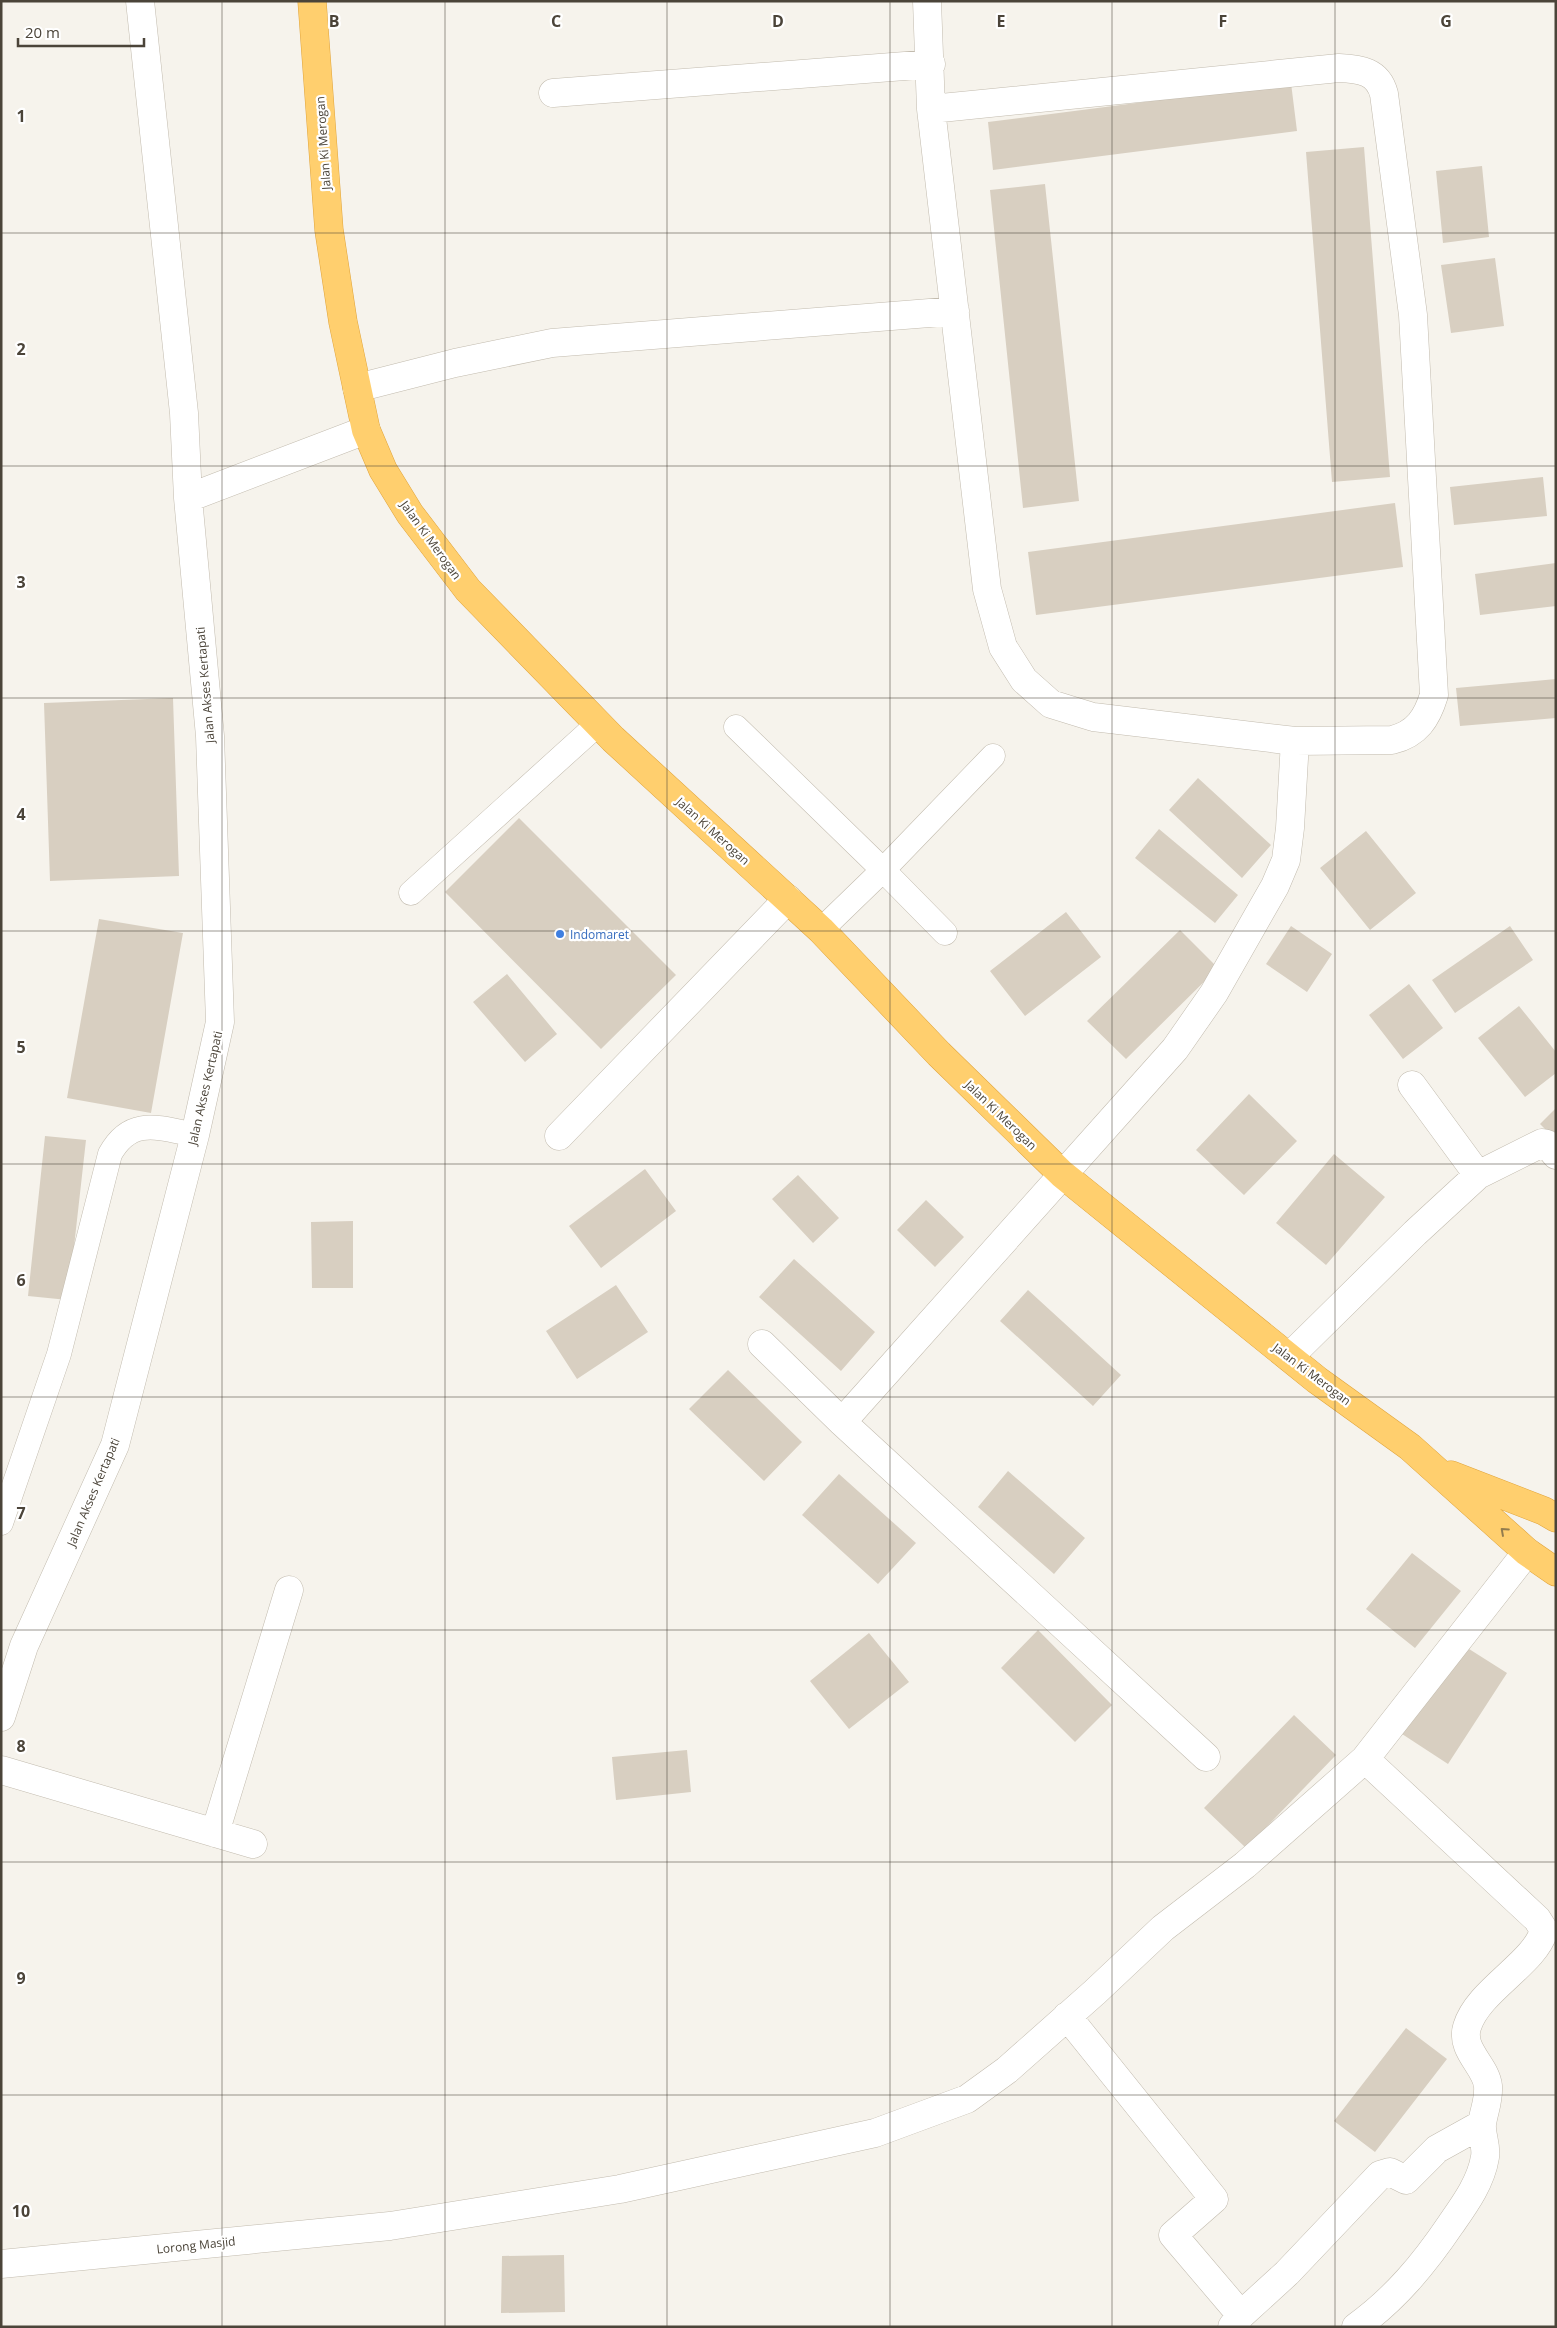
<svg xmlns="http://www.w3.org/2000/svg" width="1557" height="2328" font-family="'Open Sans',sans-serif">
<rect width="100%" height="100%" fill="#f6f3ec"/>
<path fill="#d8cfc1" d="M1291,83L1297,131L993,170L988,122Z
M1364,147L1390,477L1332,482L1306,152Z
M1482,166L1489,237L1443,243L1436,171Z
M1045,184L1079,501L1023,508L990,190Z
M1495,258L1504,326L1451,333L1441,265Z
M1543,477L1547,516L1454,525L1450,487Z
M1395,503L1403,567L1036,615L1028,552Z
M1556,563V606L1480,615L1475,574Z
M1556,679V718L1460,726L1456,688Z
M173,698L179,876L50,881L44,703Z
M1198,778L1271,845L1242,878L1169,810Z
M519,818L676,975L601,1049L445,892Z
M1159,829L1238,895L1215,923L1135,858Z
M1366,831L1416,893L1370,930L1320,868Z
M1066,912L1101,957L1025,1016L990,971Z
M99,919L183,933L151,1113L67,1098Z
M1291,926L1332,954L1307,992L1266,964Z
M1510,926L1533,960L1455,1013L1432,980Z
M1180,930L1218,968L1126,1059L1087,1021Z
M507,974L557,1034L525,1062L473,1002Z
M1409,984L1443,1028L1403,1059L1369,1015Z
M1519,1006L1556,1052V1073L1525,1097L1478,1038Z
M1249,1094L1297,1141L1244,1195L1196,1150Z
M1556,1108V1140L1540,1124Z
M45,1136L86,1140L68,1300L28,1296Z
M1334,1154L1385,1197L1326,1265L1276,1223Z
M645,1169L676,1211L601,1268L569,1226Z
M798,1175L839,1218L813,1243L772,1199Z
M926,1200L964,1237L935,1267L897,1230Z
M353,1221V1288H312L311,1222Z
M794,1259L875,1332L841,1371L759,1297Z
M616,1285L648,1332L577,1379L546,1331Z
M1028,1290L1121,1375L1093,1406L1000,1321Z
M728,1370L802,1442L764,1481L689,1409Z
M1008,1471L1085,1538L1054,1574L978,1507Z
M839,1474L916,1543L878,1584L802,1515Z
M1412,1553L1461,1591L1415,1648L1366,1609Z
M1038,1630L1112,1705L1075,1742L1001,1668Z
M869,1633L909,1682L849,1729L810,1681Z
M1458,1642L1507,1673L1448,1764L1399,1732Z
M1294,1715L1336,1755L1246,1848L1204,1808Z
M687,1750L691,1792L616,1800L612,1757Z
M1406,2028L1447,2059L1375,2152L1334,2121Z
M564,2255L565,2312L501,2313L502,2256Z"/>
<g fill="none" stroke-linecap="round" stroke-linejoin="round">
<defs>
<path id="lane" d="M736,727L883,870L821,930
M411,893L598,724
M945,933L883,870L993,756
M1,1523L59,1354L110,1154C131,1116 159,1128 195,1135"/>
<path id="street" d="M927,1L931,109L987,589L1003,647L1024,680L1051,704L1093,717L1295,741L1392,740C1417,734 1427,718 1434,695L1413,315L1384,94C1378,71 1360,69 1339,68L931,109
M553,93L931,64
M357,388L455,363L552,343L955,311
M188,498L366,430
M1412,1085L1478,1175
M559,1136L788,899
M762,1344L842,1422
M1289,1357L1415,1233L1478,1175L1542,1143L1547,1144L1556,1155
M1,1717L24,1646L115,1445L195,1135L220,1022L210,736L188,498L184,413L140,1
M1206,1757L842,1422L1175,1049L1214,993L1275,886L1286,860L1290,828L1295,741
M1,1770L253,1844
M215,1833L289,1590
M1067,2016L1214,2199L1173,2235L1241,2315L1232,2327
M1,2264L390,2226L620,2189L875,2133L967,2099L1007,2070L1095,1992L1163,1928L1245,1865L1365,1759
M1241,2315L1287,2273L1380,2175L1390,2172L1406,2180L1437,2149L1482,2124
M1356,2327C1395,2299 1424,2264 1451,2224C1465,2204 1481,2182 1485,2157C1487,2146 1481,2135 1482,2124C1484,2110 1489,2101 1488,2086C1486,2066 1460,2050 1467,2027C1478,1990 1536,1963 1544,1930L1537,1919L1365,1759L1527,1552"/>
<path id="highway" d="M312,1L329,230L343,322L366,430L383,470L410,514L468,590L613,739L821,930L939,1054L1062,1174L1317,1380L1410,1447L1527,1552L1556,1572
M1451,1475L1544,1511L1556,1518"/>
</defs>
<use href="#lane" stroke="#c2bbae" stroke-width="25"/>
<use href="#street" stroke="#c2bbae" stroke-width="29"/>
<use href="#highway" stroke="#e0a43c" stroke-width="29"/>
<use href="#lane" stroke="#fff" stroke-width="24"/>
<use href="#street" stroke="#fff" stroke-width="28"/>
<use href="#highway" stroke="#ffcf6e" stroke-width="28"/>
</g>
<defs><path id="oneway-chevron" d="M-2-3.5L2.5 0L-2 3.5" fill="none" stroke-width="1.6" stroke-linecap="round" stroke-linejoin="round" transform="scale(1.25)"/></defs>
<use stroke="#937c4e" href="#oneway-chevron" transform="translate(1504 1531) rotate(-138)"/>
<path fill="none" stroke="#4b4439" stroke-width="1" stroke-opacity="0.55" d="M222,1V2327M445,1V2327M667,1V2327M890,1V2327M1112,1V2327M1335,1V2327M1,233H1556M1,466H1556M1,698H1556M1,931H1556M1,1164H1556M1,1397H1556M1,1630H1556M1,1862H1556M1,2095H1556"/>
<circle fill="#3f7fe0" stroke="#fff" stroke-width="2" cx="560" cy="934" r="5"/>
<g text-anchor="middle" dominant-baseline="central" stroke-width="4.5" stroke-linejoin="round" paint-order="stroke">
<g font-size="12" fill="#4b4439" stroke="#fff">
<text transform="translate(323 143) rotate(-94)">Jalan Ki Merogan</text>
<text transform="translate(431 540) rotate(54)">Jalan Ki Merogan</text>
<text transform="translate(205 685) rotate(-95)">Jalan Akses Kertapati</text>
<text transform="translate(713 831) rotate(42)">Jalan Ki Merogan</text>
<text transform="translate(205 1088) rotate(-77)">Jalan Akses Kertapati</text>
<text transform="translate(1001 1115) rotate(44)">Jalan Ki Merogan</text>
<text transform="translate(1312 1374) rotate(37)">Jalan Ki Merogan</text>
<text transform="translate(93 1492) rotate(-67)">Jalan Akses Kertapati</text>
<text transform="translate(196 2245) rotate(-6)">Lorong Masjid</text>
</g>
<g font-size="12" fill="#366cbe" stroke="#fff" text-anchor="start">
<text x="570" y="934">Indomaret</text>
</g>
</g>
<g font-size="16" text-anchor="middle" font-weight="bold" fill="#4b4439" stroke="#fff" stroke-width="4.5" stroke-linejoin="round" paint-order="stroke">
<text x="334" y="27">B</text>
<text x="556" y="27">C</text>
<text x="778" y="27">D</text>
<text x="1001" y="27">E</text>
<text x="1223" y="27">F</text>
<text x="1446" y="27">G</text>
<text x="21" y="122">1</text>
<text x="21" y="355">2</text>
<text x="21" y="588">3</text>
<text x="21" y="820">4</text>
<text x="21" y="1053">5</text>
<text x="21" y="1286">6</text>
<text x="21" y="1519">7</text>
<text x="21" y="1752">8</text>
<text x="21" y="1984">9</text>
<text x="21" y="2217">10</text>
</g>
<rect width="1557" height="2328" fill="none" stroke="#4b4439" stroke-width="5"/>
<path d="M18 38v8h126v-8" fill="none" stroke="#4b4439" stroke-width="2.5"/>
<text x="25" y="38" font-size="15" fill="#4b4439" stroke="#ffffff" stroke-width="4" paint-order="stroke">20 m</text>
</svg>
